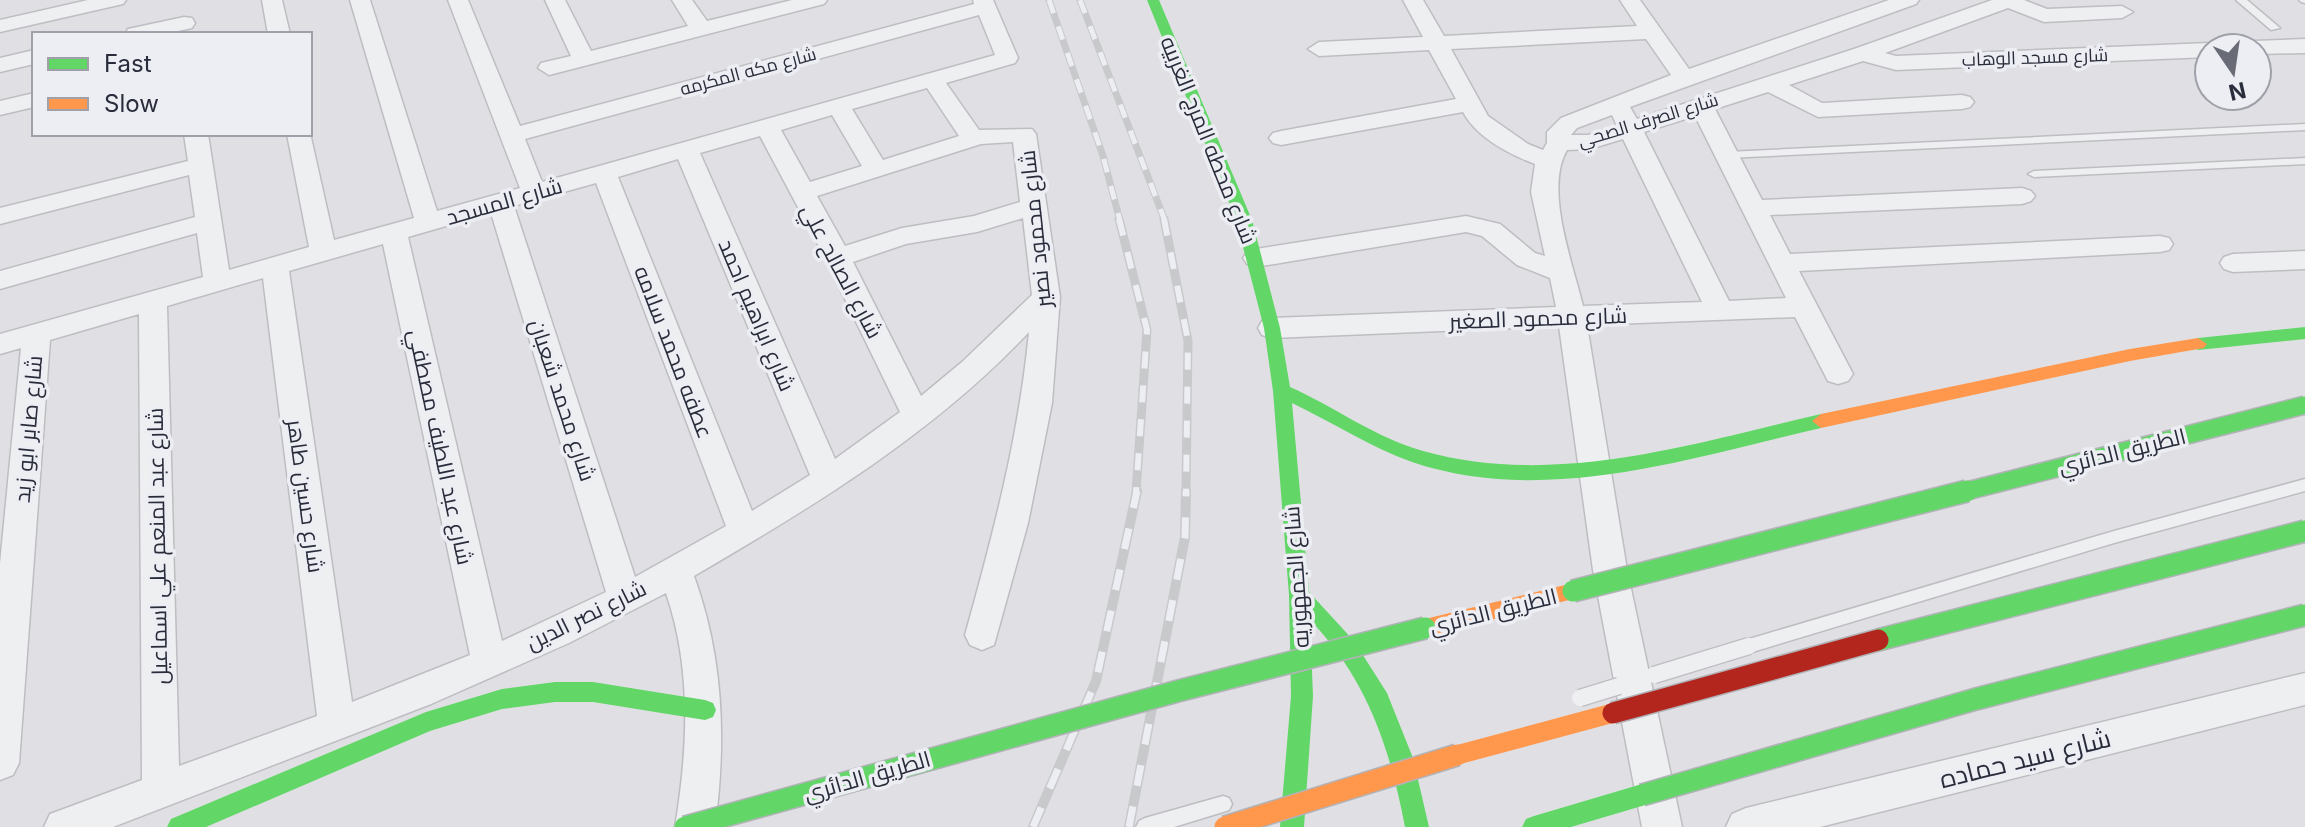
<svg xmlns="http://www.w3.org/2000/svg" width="2305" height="827" font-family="Inter,Cairo,sans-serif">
<rect width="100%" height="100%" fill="#e0e0e4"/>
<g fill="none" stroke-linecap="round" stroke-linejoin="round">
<defs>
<path id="lane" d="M2236,0H2247L2280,28L2271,30Z
M2299,0H2305V3L2301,2Z
M2305,124V130L1727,158L1721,155L1727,152Z
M2305,158V164L2034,177L2028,174L2034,171Z
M2305,479V491L2114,543L1749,653L1743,651L1741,646L1743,641L1749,639L2114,531Z
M1223,796L1229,798L1232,804L1229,810L1223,812L1174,827H1136L1139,821L1145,818Z"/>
<path id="street" d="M88,0H126L123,4L0,32V20Z
M262,0H282L290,34H268Z
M350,0H370L437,211L520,188L448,0H468L520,126L974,4L973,0H993L1018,58L1015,63L946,83L979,130L1032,129L1036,134L1060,297L1052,403L1028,523L994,645L982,650L970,645L965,635C993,535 1019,436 1029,332C933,434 814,506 694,576C724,659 726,741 715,827H675C688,749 692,669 666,593L569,643L431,704L113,827H44L50,814L142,780L139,314L50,340L19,763L13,775L0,780V564L21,348L0,354V334L203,277L197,233L0,289V271L195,217L189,175L0,224V208L188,161L184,134H208L229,270L309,247L287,134L310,133L334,240L414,218ZM979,15L995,55L542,182L525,139ZM927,88L959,136L883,160L852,109ZM832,115L862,166L810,182L781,130ZM760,136L825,258L900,412L835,459L700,153ZM1013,142L1020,202L974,216L902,228L845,246L817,196L981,144ZM678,159L810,475L752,511L618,177ZM596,183L726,526L635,577L514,206ZM491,213L606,592L502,641L408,237ZM1023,218L1032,295L962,362L921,396L853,262L906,244L977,232ZM383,244L470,655L352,702L289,271ZM263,278L317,716L179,766L167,306Z
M545,0H565L591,51L688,26L672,0H692L707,21L792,0H827L824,4L549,75L538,68L541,63L571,56Z
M1403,0H1423L1444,36L1637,26L1620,0H1640L1689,69L1889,0H1919L1916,4L1630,107L1637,119L1854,49L1992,0H2024L2047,9L2122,6L2133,12L2122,18L2044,22L2008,8L1885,53L1896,56L2209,43L2219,48H2209V57L1896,70L1863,61L1789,85L1822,103L1962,95L1970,97L1974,102L1970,107L1962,109L1818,117L1768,92L1715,109L1762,200L2022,188L2031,191L2035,196L2031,201L2022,204L1770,215L1790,254L2160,236L2169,238L2173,244L2169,250L2160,252L1799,271L1853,374L1848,381L1838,384L1828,381L1795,317L1587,325L1627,570L1682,827H1642L1593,570L1559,326L1272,338L1262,335L1258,328L1262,321L1272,318L1556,307L1550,278L1517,265L1482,236L1466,232L1256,267L1247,264L1243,258L1247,252L1256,249L1466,216L1500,224L1535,253L1545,256L1531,192L1535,164C1509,154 1477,138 1463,112L1281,145L1273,143L1269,138L1273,133L1281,131L1456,99L1429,50L1319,56L1308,49L1319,42L1423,37ZM1646,39L1671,75L1561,118L1547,132V143L1543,150L1528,144L1488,116L1451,49ZM1612,115L1617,126L1588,135H1571L1577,128ZM1695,116L1786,298L1729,301L1644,132ZM1623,139L1702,302L1583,306C1573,264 1544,189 1567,150L1590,149Z
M184,17L192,18L195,23L192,28L164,34H125L128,29Z
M2305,39V53L2257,54V48H2243L2254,41Z
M34,50V64L0,72V58Z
M34,93V107L0,115V101Z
M2305,251V269L2233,272L2224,269L2220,263L2224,257L2233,254Z
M2305,673V705L1820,827H1726L1732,814L1746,808Z"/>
</defs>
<use href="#lane" stroke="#bebec2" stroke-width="3"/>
<use href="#street" stroke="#bebec2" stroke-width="3"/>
<use href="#lane" fill="#eeeff1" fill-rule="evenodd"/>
<use href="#street" fill="#eeeff1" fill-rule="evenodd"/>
<path fill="#63d668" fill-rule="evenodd" d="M1147,0H1159L1252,220L1280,328L1290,387C1335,407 1376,438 1423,451C1555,488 1692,444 1821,414L1830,421L1821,428C1691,458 1545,507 1412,462C1370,447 1332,422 1292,403L1309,592L1354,641L1387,693L1413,758L1429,827H1405C1390,748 1367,679 1310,620L1313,696L1304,827H1280L1291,696L1289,595L1273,391L1264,328L1236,220Z
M2305,327V339L2198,350L2189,344L2198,338Z
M555,682H593L705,700L713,703L716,710L713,717L705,720L593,702H555L502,709L430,731L206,827H167L171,819L426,712L502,689Z
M1642,784L1650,787L1654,795L1650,803L1642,806L1571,827H1522L1526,819L1534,816Z"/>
<path fill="#ff974d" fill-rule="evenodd" d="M2198,338L2207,344L2204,348L2130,361L1821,428L1812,421L1821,414L2130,349Z
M1573,583L1580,585L1583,591L1580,597L1573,599L1425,637L1418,634L1415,628L1418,622L1425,619Z
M1613,703L1621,706L1624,713L1621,720L1613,723L1457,765L1449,762L1446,755L1449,748L1457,745Z"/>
<defs>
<path id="rail-far2" d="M1049,0L1103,156L1120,221
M1080,0L1165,221"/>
<path id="rail-far1" d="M1119,219L1147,330L1136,493
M1164,219L1188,341L1186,493"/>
<path id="rail" d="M1033,827L1096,681L1137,491
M1129,827L1185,537L1186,491"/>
</defs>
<use href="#rail-far2" stroke="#c8c9cb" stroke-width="7"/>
<use href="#rail-far1" stroke="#c8c9cb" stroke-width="9"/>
<use href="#rail" stroke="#c8c9cb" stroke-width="10"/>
<use href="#rail-far2" stroke="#edeef3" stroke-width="5" stroke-dasharray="14" stroke-linecap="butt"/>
<use href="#rail-far1" stroke="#edeef3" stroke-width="6" stroke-dasharray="17" stroke-linecap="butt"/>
<use href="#rail" stroke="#edeef3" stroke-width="7" stroke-dasharray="21" stroke-linecap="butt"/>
<defs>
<path id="lane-bridge" d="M1654,675L1749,646
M1580,698L1619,686"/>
<path id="fast-bridge-far1" d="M1959,493L2305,405"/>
<path id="fast-bridge" d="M1573,591L1967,491
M1878,640L2305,531
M1642,795L1976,699L2305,615
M685,827L1178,691L1425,628"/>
<path id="slow-bridge" d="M1225,827L1457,755"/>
<path id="jam-bridge" d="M1613,713L1878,640"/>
</defs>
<use href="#lane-bridge" stroke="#bebec2" stroke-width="19" stroke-linecap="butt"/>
<use href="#fast-bridge-far1" stroke="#b2b3b8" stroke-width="20" stroke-linecap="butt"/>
<use href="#fast-bridge" stroke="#b2b3b8" stroke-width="24" stroke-linecap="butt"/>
<use href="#slow-bridge" stroke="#b2b3b8" stroke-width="24" stroke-linecap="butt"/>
<use href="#jam-bridge" stroke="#b2b3b8" stroke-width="24" stroke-linecap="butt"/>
<use href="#lane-bridge" stroke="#eeeff1" stroke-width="16"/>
<use href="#fast-bridge-far1" stroke="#63d668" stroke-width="17"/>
<use href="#fast-bridge" stroke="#63d668" stroke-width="21"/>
<use href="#slow-bridge" stroke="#ff974d" stroke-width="21"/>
<use href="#jam-bridge" stroke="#b3261e" stroke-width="21"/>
</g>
<g text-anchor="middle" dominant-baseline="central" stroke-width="7" stroke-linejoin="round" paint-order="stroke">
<g font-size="18" fill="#292c3a" stroke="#edeef3">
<text transform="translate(2035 57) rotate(-2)">شارع مسجد الوهاب</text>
<text transform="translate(748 71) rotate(-15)">شارع مكه المكرمه</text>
<text transform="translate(1648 120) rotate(-17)">شارع الصرف الصحي</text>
</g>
<g font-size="22" fill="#292c3a" stroke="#edeef3">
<text transform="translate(1209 140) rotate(68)">شارع محطه المرج الغربيه</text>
<text transform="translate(504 201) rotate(-16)">شارع المسجد</text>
<text transform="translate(1035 229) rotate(-96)">شارع محمود نصير</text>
<text transform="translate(842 271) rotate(62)">شارع الصالح علي</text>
<text transform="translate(757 315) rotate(67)">شارع ابراهيم احمد</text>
<text transform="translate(1538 318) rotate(-2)">شارع محمود الصغير</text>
<text transform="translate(674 352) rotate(69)">عطفه محمد سلامه</text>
<text transform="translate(563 400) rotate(72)">شارع محمد شعبان</text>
<text transform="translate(28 429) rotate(-85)">شارع صابر ابو زيد</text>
<text transform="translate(441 447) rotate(78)">شارع عبد اللطيف مصطفي</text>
<text transform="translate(2122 451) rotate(-14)">الطريق الدائري</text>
<text transform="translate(306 496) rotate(82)">شارع حسين طاهر</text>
<text transform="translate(157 546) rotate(-91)">شارع عبد المنعم علي اسماعيل</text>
<text transform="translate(1296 577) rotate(-94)">شارع الجمهوريه</text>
<text transform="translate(1493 611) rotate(-14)">الطريق الدائري</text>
<text transform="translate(586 615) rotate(-26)">شارع نصر الدين</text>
<text transform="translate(867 776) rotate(-16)">الطريق الدائري</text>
</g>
<g font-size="26" fill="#292c3a" stroke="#edeef3">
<text transform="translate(2025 758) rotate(-14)">شارع سيد حماده</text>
</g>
</g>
<rect x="32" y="32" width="280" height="104" fill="#edeef3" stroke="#9fa0a9" stroke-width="2"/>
<rect x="48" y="58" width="40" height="12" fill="#63d668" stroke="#9fa0a9" stroke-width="2"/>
<text x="104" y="72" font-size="24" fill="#292c3a">Fast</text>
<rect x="48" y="98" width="40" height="12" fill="#ff974d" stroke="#9fa0a9" stroke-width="2"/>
<text x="104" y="112" font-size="24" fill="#292c3a">Slow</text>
<g transform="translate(2233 72) rotate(167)"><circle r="38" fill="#edeef3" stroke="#9fa0a9" stroke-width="2"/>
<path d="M0-6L14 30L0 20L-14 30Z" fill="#696b76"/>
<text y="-12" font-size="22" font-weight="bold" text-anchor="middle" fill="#292c3a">N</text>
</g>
</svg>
